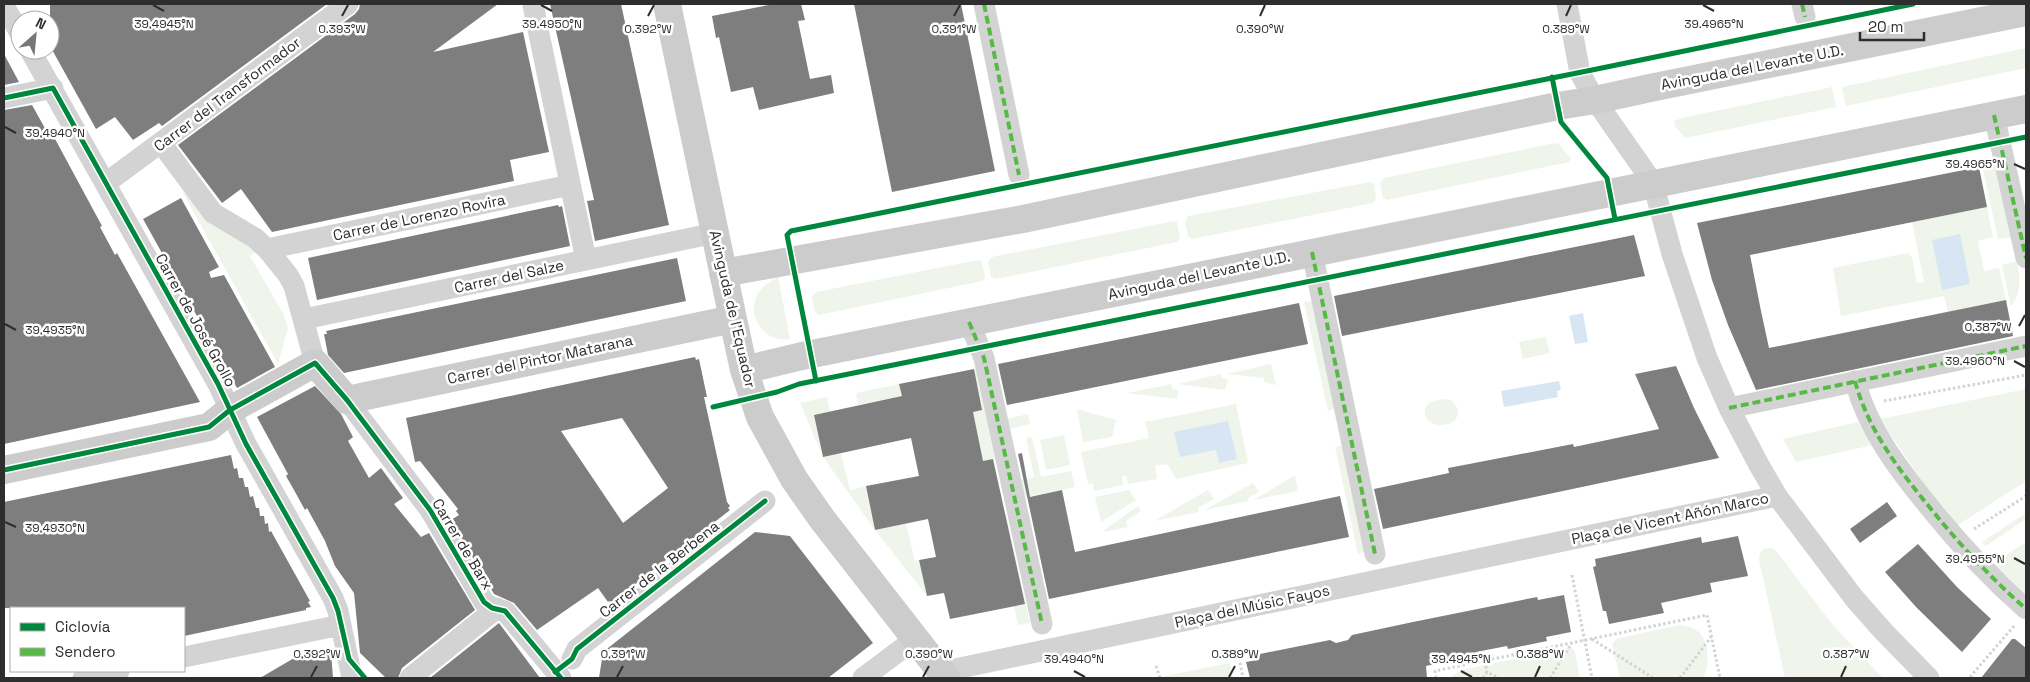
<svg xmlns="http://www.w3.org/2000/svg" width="2030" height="682" font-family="'Space Grotesk',sans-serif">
<rect width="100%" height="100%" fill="#fff"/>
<path fill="#f0f5eb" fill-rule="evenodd" d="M2026,48V68L1846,106L1842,87Z
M1832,87L1836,107L1685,138L1675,126L1674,121L1681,118Z
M1555,143L1559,144L1571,159L1569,162L1387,200L1383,198L1380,183L1384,178Z
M1996,162L2012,237L1998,239L1982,165Z
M1370,182L1374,183L1376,199L1373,203L1192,239L1188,236L1185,222L1188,216Z
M186,192L260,250L250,256L283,313L288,328L278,364L183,193Z
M1987,207L1993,237L1978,241L1984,271L1999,268L2006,300L1948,312L1944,296L1841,316L1833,268L1908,253L1912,257L1917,283L1924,282L1912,222Z
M1174,221L1177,222L1180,239L1177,242L996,279L991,277L988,262L992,257Z
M978,260L982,261L985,278L982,281L819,315L815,312L812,297L816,292Z
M2017,261C2020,278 2022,293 2011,307L2002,265Z
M778,277L790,339C764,344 744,314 759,292C764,285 771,281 778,277Z
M1312,301L1335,409L1328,411L1304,302Z
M1546,337L1550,353L1523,359L1519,342Z
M1271,364L1276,385L1264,382V378L1227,374Z
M976,369L995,459L983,462L964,371Z
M1221,374L1222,378L1228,380L1225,390L1177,384Z
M899,384L902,396L858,405L856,393Z
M1171,384L1173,389L1178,390L1177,399L1127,393Z
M2026,389V481L1958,525L1924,484L1880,419Z
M827,397L830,411L814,415L822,456L841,453L850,490L866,486L875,530L906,524L915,561L919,560L927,596L875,530L823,457L800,403Z
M1447,399L1452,401L1458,409C1458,417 1456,422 1448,424C1427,430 1417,410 1431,402C1435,400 1442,400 1447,399Z
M1236,404L1248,463L1176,479L1167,464L1155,466L1157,479L1128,484L1126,476H1122L1123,485L1094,491L1093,483L1088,484L1081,452L1149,438L1145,422ZM1216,449L1236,459L1219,463Z
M1077,409L1116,420L1112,437L1083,442Z
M1028,414L1030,424L1008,429L1006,419Z
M1858,422L1873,445L1796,462L1783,439Z
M1064,435L1070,465L1046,470L1040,440Z
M1032,437L1041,477L1071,471L1075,487L1023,498L1020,480L1034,477L1026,438Z
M1343,445L1366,552L1358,554L1335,447Z
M1295,475L1298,491L1254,500Z
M1253,483L1259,492L1248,498L1249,501L1204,510Z
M1129,490L1136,500L1101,522L1095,497Z
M1208,490L1214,499L1198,508L1199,512L1154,521Z
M1138,506L1141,511L1126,521L1128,527L1104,532V530Z
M2026,513V519L1986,546L1982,542Z
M1006,514L1030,623L1018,625L995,517Z
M2026,542V594L1993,564Z
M1765,548H1772L1777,552L1832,624L1883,678H1785L1759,560L1760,553Z
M1678,625C1686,625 1697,628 1702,636C1709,647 1710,668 1703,678H1620L1612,644L1616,639Z
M1567,648L1573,649L1575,652L1580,678H1450L1461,670Z
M1230,663L1233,678H1166L1165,676Z"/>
<path fill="#d7e6f2" d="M1960,234L1970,284L1942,290L1932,240Z
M1583,313L1588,342L1575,344L1569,316Z
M1559,381L1561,390L1557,391L1558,397L1504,407L1501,391Z
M1228,421L1237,459L1219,463L1216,450L1180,457L1174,432Z"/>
<path fill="#7e7e7e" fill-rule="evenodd" d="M50,4H327L162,126L159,123L133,140L115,117L96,129L50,46Z
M360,4H498L433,52L523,32L549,152L510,160L514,181L272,232L241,189L222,203L178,145L355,14L359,9Z
M550,4H621L669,225L595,241L587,201L594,200Z
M774,4H801L805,20L798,21L810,79L831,75L834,93L759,110L753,87L731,92L719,37L716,38L712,16Z
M854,4H961L995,171L892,192Z
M4,54L19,82L4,85Z
M32,105L51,139L54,137L102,226L100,227L115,255L117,253L200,402L4,444V110Z
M1979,167L1987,207L1750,255L1761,311L1769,348L2006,300L2013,336L1756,390L1728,325L1712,280L1697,223Z
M181,198L219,267L209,272L211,278L224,275L275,367L237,388L143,219Z
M558,205L559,207L562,206L570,246L317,300L308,258Z
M1634,235L1645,276L1342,336L1334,296Z
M677,258L686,301L344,373L328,355L324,334H327L326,331Z
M1299,303L1308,344L1007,405L998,364Z
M695,357L696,360L699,359L707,397H704L727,502L730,506L728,508L730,510L611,603L609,601L608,602L598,588L537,630L514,603L494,594L451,520L459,515L456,511L458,509L420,461L415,462L406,418ZM622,418L668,488L623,523L561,431Z
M1676,366L1694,408L1719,458L1383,529L1374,489L1449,473L1448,468L1464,465L1573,444L1574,447L1659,429L1635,374Z
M974,369L982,410L973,412L983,461L993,459L1025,604L950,619L944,593L927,596L919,560L936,557L928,519L875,530L866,486L919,476L911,438L823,457L814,415L902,396L899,384Z
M315,386L341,414L353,437L348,441L369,478L381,468L403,498L394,504L421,537L429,533L475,610L402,668L398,678H386L360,653L354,593L335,566L325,541L307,508L305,510L294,490L286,476L288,474L257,417Z
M1022,453L1030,497L1062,490L1075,552L1340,496L1349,537L1049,599L1018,454Z
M231,455L234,469L237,468L239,478H243L245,487H248L250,497L253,496L256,508H259L260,516H264L265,524L268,523L269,532L271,531L310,601L308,602L311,607L306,608V610L184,636V608H4V502Z
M1887,502L1897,516L1860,543L1850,529Z
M755,532L790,536L873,643L828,678H599L603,652Z
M1738,536L1748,576L1710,583L1712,592L1661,603L1664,613L1609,624L1606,611H1603L1593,567L1596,566L1595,559L1701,537L1702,543Z
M1918,544L1957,587L1991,619L1962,652L1916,607L1885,572Z
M1564,595L1571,632L1546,637L1547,641L1508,649L1507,646L1476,652L1477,655L1426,666L1427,678H1250L1246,662L1257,660L1260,654L1330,640L1336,643L1348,640L1352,635L1413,622L1537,597L1538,600Z
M499,623L540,678H430Z
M2012,639H2015L2026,648V678H1981Z
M331,652L333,678H260L301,654Z"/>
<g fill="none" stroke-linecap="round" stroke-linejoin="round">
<path stroke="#d3d3d3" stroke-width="3" stroke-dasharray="2.5 2.5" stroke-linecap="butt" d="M1884,401L2026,375
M1974,529L2026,496
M1572,575L1592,678
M1592,639L1653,678
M1237,648L1243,678
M1485,661L1487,672
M1156,666L1160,678
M1970,677L2014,626
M1436,678L1435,671L1707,615L1720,678
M1483,678L1487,672L1499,678
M1550,678L1572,643
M1680,678L1711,637"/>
<path stroke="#d3d3d3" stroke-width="21" d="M984,4L1019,175
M1567,4L1580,73L1595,100L1653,183L1672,254L1707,358L1729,408L1759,465L1777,496L1854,598L1884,632L1929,678
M1802,4L1805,17
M533,5L586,260
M4,6L20,33
M30,50L218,384L246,444L333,598L338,611L352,678
M4,98L53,88
M1994,115L2026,258
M161,143L213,213L255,238L267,249L288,275L294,286L315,363
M106,183L348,4
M267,249L570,185
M1312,252L1375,554
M304,319L715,233
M969,322L984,358L1042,624
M1855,381C1868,430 1899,470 1931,509C1960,545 1991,578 2026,609
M347,400L430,510L484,602L492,608L505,611L561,678
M1729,408L2026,346
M184,657L341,625
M572,659L577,649L765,501
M941,672L1777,496
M83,678L119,671
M410,678L497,608
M863,678L915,639"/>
<path stroke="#ccc" stroke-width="28" d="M667,4L733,319L744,370L760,417L794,479L822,519L946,678
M723,273L1023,219L1558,106L1595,100L1650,88L2026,12
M744,370L802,356L2026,109
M4,470L209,427L230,410L315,363L347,400L733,319"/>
<path stroke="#58b947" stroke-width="4" stroke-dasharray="8 4" stroke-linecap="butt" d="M984,4L1019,175
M1802,4L1805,17
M1994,115L2026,258
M1312,252L1375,554
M969,322L984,358L1042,624
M1855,381C1868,430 1899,470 1931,509C1960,545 1991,578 2026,609
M1729,408L2026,346"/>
<defs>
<path id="cycleway" d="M1552,77L1561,122L1607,178L1615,219
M4,98L53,88L218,384L246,444L333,598L338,611L349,659L365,678
M816,381L787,235L791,231L1592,70L1913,4
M713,407L777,392L799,384L2026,137
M4,470L209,427L230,410L315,363L347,400L430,510L484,602L492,608L505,611L561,678
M555,672L572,659L577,649L765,501"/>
</defs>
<use href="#cycleway" stroke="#fff" stroke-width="8"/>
<use href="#cycleway" stroke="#00873e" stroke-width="5"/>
</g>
<path fill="none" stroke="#2e2e2e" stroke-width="2" d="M153,5L164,11M541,5L552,11M1703,5L1714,11M342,16L348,5M648,16L654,5M954,16L960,5M1260,16L1265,5M1566,16L1571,5M5,127L16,133M2014,164L2025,169M5,324L16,330M2019,326L2025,315M2014,361L2025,367M5,522L16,527M2014,558L2025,564M1074,671L1085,677M1461,671L1472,677M311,677L317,666M617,677L623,666M923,677L929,666M1229,677L1235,666M1535,677L1540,666M1841,677L1846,666"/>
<g text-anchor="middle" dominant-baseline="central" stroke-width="5" stroke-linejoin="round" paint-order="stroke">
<g font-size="15" fill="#2e2e2e" stroke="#fff">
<text transform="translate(1752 67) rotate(-11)">Avinguda del Levante U.D.</text>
<text transform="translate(227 94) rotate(-37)">Carrer del Transformador</text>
<text transform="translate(419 217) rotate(-12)">Carrer de Lorenzo Rovira</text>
<text transform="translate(1199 275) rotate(-12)">Avinguda del Levante U.D.</text>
<text transform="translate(509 276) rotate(-12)">Carrer del Salze</text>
<text transform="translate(733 309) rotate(77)">Avinguda de l'Equador</text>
<text transform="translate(196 320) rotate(61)">Carrer de José Grollo</text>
<text transform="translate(540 359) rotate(-12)">Carrer del Pintor Matarana</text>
<text transform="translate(1670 518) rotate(-12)">Plaça de Vicent Añón Marco</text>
<text transform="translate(463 544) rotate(59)">Carrer de Barx</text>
<text transform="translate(659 569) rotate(-38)">Carrer de la Berbena</text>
<text transform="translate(1252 606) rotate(-12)">Plaça del Músic Fayos</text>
</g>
</g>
<g font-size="12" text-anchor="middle" fill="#2e2e2e" stroke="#fff" stroke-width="5" stroke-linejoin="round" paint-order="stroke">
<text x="164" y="28">39.4945°N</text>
<text x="552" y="28">39.4950°N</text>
<text x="1714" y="28">39.4965°N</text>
<text x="342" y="33">0.393°W</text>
<text x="648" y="33">0.392°W</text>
<text x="954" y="33">0.391°W</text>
<text x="1260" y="33">0.390°W</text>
<text x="1566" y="33">0.389°W</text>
<text x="55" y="137">39.4940°N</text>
<text x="1975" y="168">39.4965°N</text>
<text x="1988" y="331">0.387°W</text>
<text x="55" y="334">39.4935°N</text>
<text x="1975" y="365">39.4960°N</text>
<text x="55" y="532">39.4930°N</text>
<text x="1975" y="563">39.4955°N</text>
<text x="317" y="658">0.392°W</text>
<text x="623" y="658">0.391°W</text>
<text x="929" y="658">0.390°W</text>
<text x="1235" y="658">0.389°W</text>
<text x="1540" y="658">0.388°W</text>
<text x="1846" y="658">0.387°W</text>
<text x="1074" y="663">39.4940°N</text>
<text x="1461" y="663">39.4945°N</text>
</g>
<rect width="2030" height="682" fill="none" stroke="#2e2e2e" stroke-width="10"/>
<rect x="10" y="607" width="175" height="65" fill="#ffffff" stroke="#ababab"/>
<rect x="20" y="623" width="25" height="8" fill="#00873e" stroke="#ababab"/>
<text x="55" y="632" font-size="15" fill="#2e2e2e">Ciclovía</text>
<rect x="20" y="648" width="25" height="8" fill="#58b947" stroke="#ababab"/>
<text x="55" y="657" font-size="15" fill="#2e2e2e">Sendero</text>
<g transform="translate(35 35) rotate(27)"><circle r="24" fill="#ffffff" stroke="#ababab"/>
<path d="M0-4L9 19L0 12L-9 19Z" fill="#777777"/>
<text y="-8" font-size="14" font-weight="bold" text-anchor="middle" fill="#2e2e2e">N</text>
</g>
<path d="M1860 32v8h64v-8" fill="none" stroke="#2e2e2e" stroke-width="2.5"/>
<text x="1868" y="32" font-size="15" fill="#2e2e2e" stroke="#ffffff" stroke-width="4" paint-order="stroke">20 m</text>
</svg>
